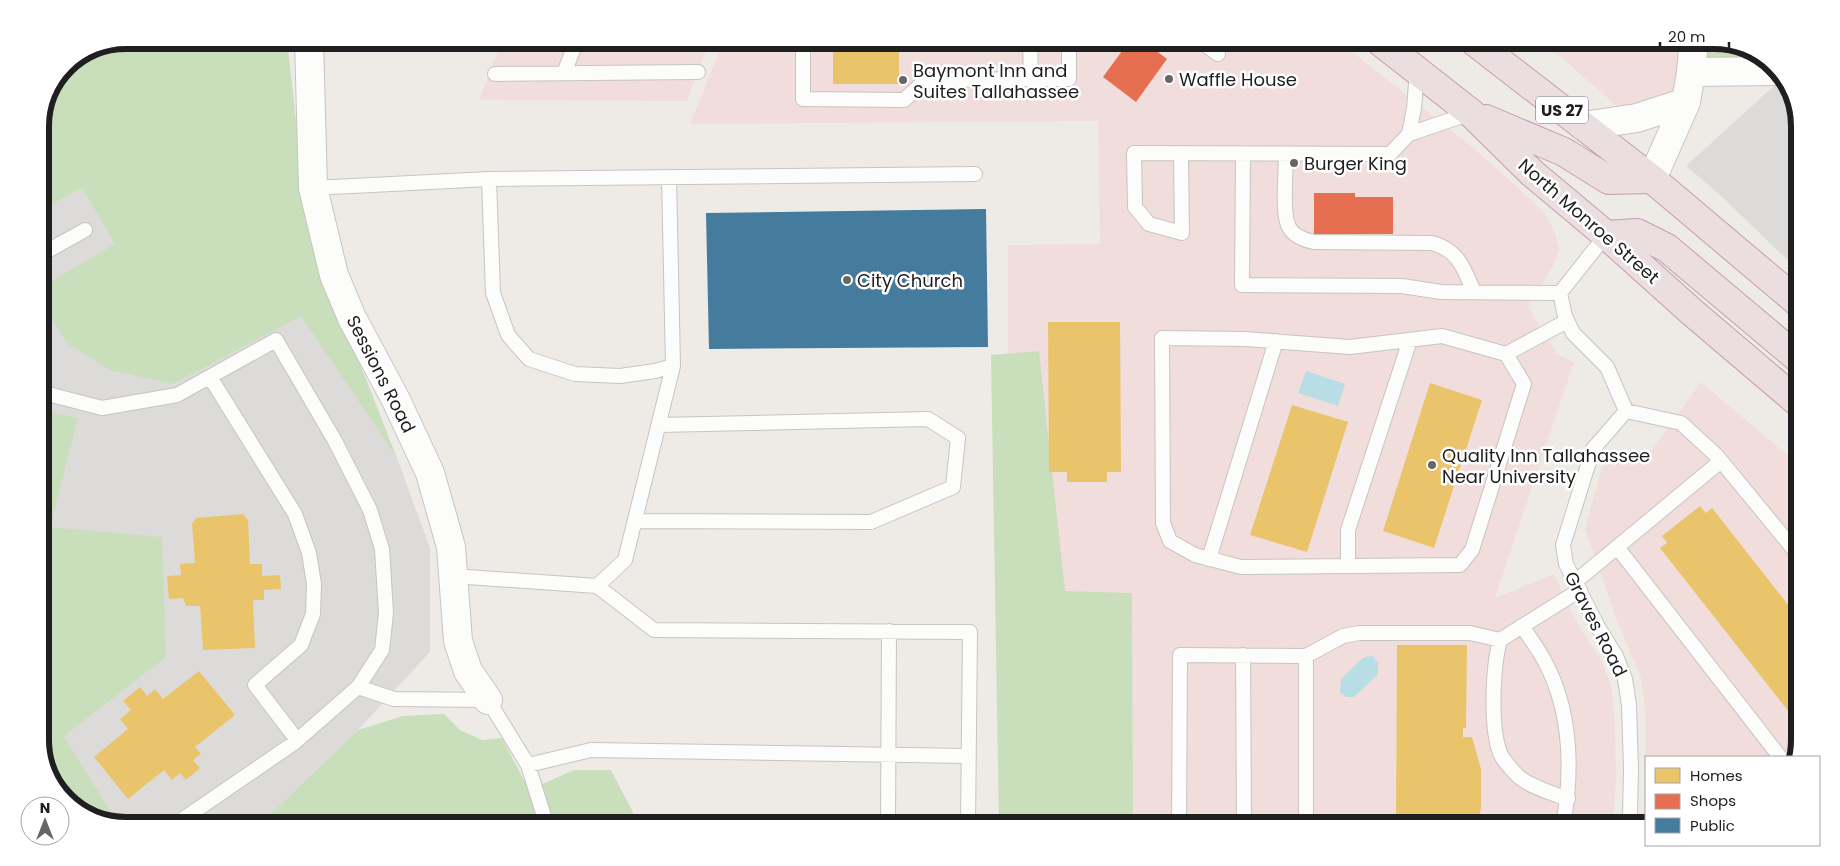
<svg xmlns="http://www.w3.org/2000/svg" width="1840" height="866" font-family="Poppins,sans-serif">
<rect width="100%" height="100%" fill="#eeebe7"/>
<path fill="#dddbd9" d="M1775,85H1788L1800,120V272L1719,194L1686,166Z
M213,122L397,458L430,548V652L358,730L258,826H126L93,819L55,788L40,746V211L82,188Z"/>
<path fill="#f1dddc" d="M528,40H710L687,101L479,100L500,47L525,46Z
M724,40H1337L1466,142L1513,183L1543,211L1554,230L1559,249L1554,265L1528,307L1557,354L1574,362L1495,598L1554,574L1574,618L1602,662L1611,686L1615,721L1616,780L1613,826H1133L1132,593L1009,591L1008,245L1100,244L1098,121L690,124Z
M1541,40H1682L1676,91L1635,105L1618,107Z
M1701,382L1800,466V740L1797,757H1646V826H1643L1645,799V709L1641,678L1616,618L1585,529L1602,467L1612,461H1629L1645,455L1653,449Z"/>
<path fill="#c9deba" d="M126,40H287L299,147L315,250L397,458L301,316L173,384L110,370L67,343L40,299V288L115,244L82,188L40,211V120L65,65L93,46Z
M503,40H528L525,46L500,47Z
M1705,40H1714L1747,47L1761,58L1704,59Z
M1039,351L1065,591L1132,593L1133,826H999L991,355Z
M40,410L78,418L50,527L162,537L166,657L64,736L112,814L100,821L93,819L55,788L40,746Z
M444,714L460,730L482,740L502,738L529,790L574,770H611L640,826H258L358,730L403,716Z"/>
<path fill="#b8dde4" d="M1306,371L1345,384L1338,406L1298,393Z
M1373,656L1378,663V674L1354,697H1346L1340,692L1341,679L1364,657Z"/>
<path fill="#e9c46a" d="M833,40H1008V44H899V84H833Z
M1048,322H1120L1121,472H1107V482H1067V472H1049Z
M1430,383L1482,400L1434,548L1383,531Z
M1292,405L1348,422L1307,552L1250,535Z
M1700,506L1706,513L1712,508L1800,620V726L1660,548L1667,543L1662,536Z
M243,514L248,520L250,564H262V576L280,575L281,589L264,590V600H253L255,648L203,650L200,606H186L183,598L169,599L167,576L181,575L180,564L195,563L192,524L196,518Z
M1397,645H1467L1466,728H1463V737H1472L1481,769V808L1477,826H1396Z
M199,671L235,715L195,747L201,754L193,760L200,768L186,780L180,773L172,780L164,770L128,799L94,757L128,729L120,719L131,710L123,701L140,687L147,696L155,689L163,699Z"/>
<path fill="#e76f51" d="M1130,40H1142L1167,59L1136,102L1103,77Z
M1314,193H1355V197H1393V234H1314Z"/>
<path fill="#457b9d" d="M986,209L988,347L709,349L706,213Z"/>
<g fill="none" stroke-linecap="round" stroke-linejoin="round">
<defs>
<path id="lane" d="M803,40V99L904,100L926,80L1069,79V40
M1030,40L1031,79
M1198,40L1218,54
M564,73L577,40
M495,74L698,72
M1409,134L1414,108L1417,71
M1181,153L1182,233L1149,224L1135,207L1134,153L1390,154L1409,134L1471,113
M1243,154L1242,285L1402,286L1441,292L1560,293
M1286,154C1286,171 1282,211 1288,225C1292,235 1304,240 1314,242L1432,243C1459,250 1464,269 1474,292
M489,179L493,293L508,335L529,359L575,374L620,376L655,371L673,366L669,177
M313,188L489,179L975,174
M1606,235L1560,293L1565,316L1573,333L1607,367L1626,411L1593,449L1563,545L1566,564L1598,627L1616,656L1625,679L1629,705L1631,769L1630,815L1628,826
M40,255L85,230
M1442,336L1506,354L1524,384L1472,550L1460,565L1241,567L1195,555L1170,541L1163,523L1162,338L1245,339L1350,347Z
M1506,354L1567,321
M210,377L295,514L309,553L314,584L313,614L301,645L255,685L297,740
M40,392L102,408L177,395L276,340L335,441L370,510L382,549L386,613L382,650L358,687L294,743L173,826
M1626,411L1681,423L1717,456L1800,557
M635,521L871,522L953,487L958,438L928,419L659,425
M1617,547L1780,757
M1209,559L1276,341
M1348,566V530L1410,340
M453,576L597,586L625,560L673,366
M1575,582L1721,461
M597,586L654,630L970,632L968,826
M1522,626C1529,637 1537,647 1543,658C1572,710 1573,769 1563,826
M1500,640C1493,666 1489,732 1502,757C1506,763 1514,772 1519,777C1533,788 1552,793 1568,799
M1243,655L1244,826
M1306,656V826
M358,687L394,699L488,700L528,765L547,826
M528,765L591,750L969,756
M888,826L889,631
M1179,826L1180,655L1306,656L1343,636L1359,633H1470L1500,640L1580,590
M1385,826V823"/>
<path id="street" d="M309,40L313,188L334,275L352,318L395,398L430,473L451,547L458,641L468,671L488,700
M1691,72L1777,71
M1583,126L1637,118L1686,102
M1652,179L1686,102L1691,72L1694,40"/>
<path id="highway" d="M1378,40L1471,113L1532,173L1606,235L1693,313L1800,404
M1472,40L1652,179L1800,304
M1486,119L1564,152L1609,180L1652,179
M1606,235L1637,233L1667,248L1800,360"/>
</defs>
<use href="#lane" stroke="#c6c5c3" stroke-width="16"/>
<use href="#street" stroke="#c6c5c3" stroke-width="30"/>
<use href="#highway" stroke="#c69caa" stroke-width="30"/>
<use href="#lane" stroke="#fcfcfb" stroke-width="14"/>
<use href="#street" stroke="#fcfcfb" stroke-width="28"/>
<use href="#highway" stroke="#ebdee1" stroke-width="28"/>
</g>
<g fill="#676665" stroke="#fff" stroke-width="2">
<circle cx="1169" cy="79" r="5"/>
<circle cx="903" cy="80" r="5"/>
<circle cx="1294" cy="163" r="5"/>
<circle cx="847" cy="280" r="5"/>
<circle cx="1432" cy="465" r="5"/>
</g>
<g text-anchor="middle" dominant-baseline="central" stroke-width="5" stroke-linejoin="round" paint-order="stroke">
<rect fill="#fff" stroke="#626262" stroke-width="1" x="1536" y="96.5" width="52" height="27" rx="4"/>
<g font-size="16" font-weight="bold" fill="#1f1f1f">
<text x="1562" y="110">US 27</text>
</g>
<g font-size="18" fill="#1f1f1f" stroke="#fff" text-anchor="start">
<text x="913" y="70">Baymont Inn and<tspan x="913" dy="21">Suites Tallahassee</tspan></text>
<text x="1179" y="79">Waffle House</text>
<text x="1304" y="163">Burger King</text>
<text x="857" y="280">City Church</text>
<text x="1442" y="455">Quality Inn Tallahassee<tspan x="1442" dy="21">Near University</tspan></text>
</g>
<g font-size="18" fill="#1f1f1f" stroke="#fff">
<text transform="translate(1589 221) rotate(41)">North Monroe Street</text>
<text transform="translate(381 374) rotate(63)">Sessions Road</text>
<text transform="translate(1596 624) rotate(63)">Graves Road</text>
</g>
</g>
<path d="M0 0H1840V866H0ZM126 49H1714A77 77 0 0 1 1791 126V740A77 77 0 0 1 1714 817H126A77 77 0 0 1 49 740V126A77 77 0 0 1 126 49Z" fill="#fff" fill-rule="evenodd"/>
<path fill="none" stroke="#1f1f1f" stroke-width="6" d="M126 49H1714A77 77 0 0 1 1791 126V740A77 77 0 0 1 1714 817H126A77 77 0 0 1 49 740V126A77 77 0 0 1 126 49Z"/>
<rect x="1645" y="756" width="175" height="90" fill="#ffffff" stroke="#a5a5a5"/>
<rect x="1655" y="768" width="25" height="15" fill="#e9c46a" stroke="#a5a5a5"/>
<text x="1690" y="781" font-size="15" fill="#1f1f1f">Homes</text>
<rect x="1655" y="794" width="25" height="15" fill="#e76f51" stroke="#a5a5a5"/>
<text x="1690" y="806" font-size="15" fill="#1f1f1f">Shops</text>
<rect x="1655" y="818" width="25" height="15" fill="#457b9d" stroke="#a5a5a5"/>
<text x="1690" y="831" font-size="15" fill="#1f1f1f">Public</text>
<g transform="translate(45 821)"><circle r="24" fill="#ffffff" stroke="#a5a5a5"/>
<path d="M0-4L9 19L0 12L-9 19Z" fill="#676665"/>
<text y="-8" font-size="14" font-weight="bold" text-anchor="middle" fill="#1f1f1f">N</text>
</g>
<path d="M1660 42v8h69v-8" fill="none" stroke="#1f1f1f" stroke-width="2.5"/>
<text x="1668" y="42" font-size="15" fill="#1f1f1f" stroke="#ffffff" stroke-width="4" paint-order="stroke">20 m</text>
</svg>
